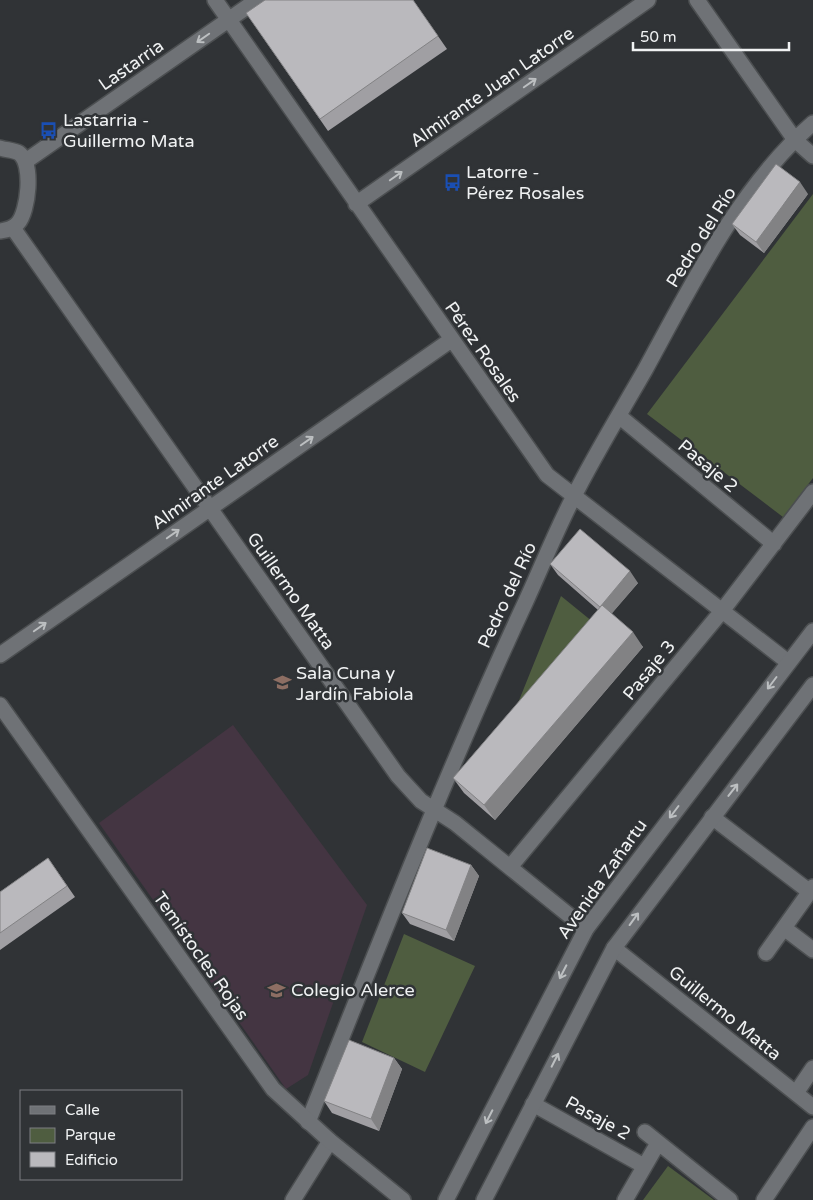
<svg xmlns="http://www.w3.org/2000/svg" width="813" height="1200" font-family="'Varela Round',sans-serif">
<rect width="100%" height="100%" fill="#303336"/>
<path fill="#443542" d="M233,725L367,905L308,1075L286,1089L99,823Z"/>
<path fill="#4f5d40" d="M813,194V478L783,517L647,414Z
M561,596L609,635L491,770Z
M404,934L475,966L425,1072L362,1042Z
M668,1166L714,1200H643Z"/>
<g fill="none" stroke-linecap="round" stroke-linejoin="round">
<defs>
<path id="street" d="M215,0L547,475L788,662
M697,0L795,140L813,156
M0,148C6,150 14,150 19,153C34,164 28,212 18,223C13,229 7,230 0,231
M26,161L257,0
M356,204L648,0
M13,228L398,776L421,801L455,823L586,929
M619,416L774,544
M0,655L451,340
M712,817L810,892
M510,867L722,611L813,492
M784,928L813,950
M614,948L813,1107
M766,953L813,887
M796,1093L813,1068
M533,1104L644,1166
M308,1122C378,947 446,772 526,601C542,566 556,531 573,498C595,454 621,412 645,370C691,286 740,186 813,123
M645,1132L730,1200
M293,1200L330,1141
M625,1200L658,1143
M764,1200L813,1127"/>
<path id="secondary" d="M0,705L273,1089L330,1141L403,1200
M446,1200L586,929L813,631
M484,1200L614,948L813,685"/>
</defs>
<use href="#street" stroke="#4c4f51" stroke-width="18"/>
<use href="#secondary" stroke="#4c4f51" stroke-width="18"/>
<use href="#street" stroke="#6f7276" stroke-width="15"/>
<use href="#secondary" stroke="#6f7276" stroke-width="15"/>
</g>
<path fill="#a09fa3" d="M413,0L447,49L328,131L246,13Z
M808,194L764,253L740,235L732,224Z
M550,564L638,583L611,614L643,647L495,820L464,793L453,778L598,610L558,575Z
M48,858L75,897L0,950V892Z
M471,865L479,876L454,941L410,924L402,913Z
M394,1058L402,1069L379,1131L332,1113L324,1101Z"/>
<path fill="#828284" d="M800,182L808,194L764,253L756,242Z
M630,571L638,583L608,618L600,607Z
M633,632L643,647L495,820L484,805Z
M471,865L479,876L454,941L446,930Z
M394,1058L402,1069L379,1131L371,1119Z"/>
<path fill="#bab9bd" stroke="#828284" d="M265,0H413L438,36L320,119L246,13Z
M776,164L800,182L756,242L732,224Z
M580,529L630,571L600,607L550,564Z
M602,605L633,632L484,805L453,778Z
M427,848L471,865L446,930L402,913Z
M48,858L67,886L0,933V892Z
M349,1040L394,1058L371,1119L324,1101Z"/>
<defs><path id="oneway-shaft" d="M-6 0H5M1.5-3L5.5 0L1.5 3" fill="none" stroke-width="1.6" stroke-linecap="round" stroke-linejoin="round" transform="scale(1.25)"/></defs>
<g stroke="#bcbfc1">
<use href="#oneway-shaft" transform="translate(203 38) rotate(145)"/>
<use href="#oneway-shaft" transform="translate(530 83) rotate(-35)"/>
<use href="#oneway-shaft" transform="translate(396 176) rotate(-35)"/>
<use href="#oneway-shaft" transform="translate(307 441) rotate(-35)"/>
<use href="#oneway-shaft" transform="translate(173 534) rotate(-35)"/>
<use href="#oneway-shaft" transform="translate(40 627) rotate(-35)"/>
<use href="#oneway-shaft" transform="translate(772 683) rotate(127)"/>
<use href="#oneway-shaft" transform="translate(733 790) rotate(-52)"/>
<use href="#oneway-shaft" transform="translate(674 812) rotate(127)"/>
<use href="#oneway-shaft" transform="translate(634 919) rotate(-54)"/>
<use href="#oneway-shaft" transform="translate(563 972) rotate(117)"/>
<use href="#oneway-shaft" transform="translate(555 1060) rotate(-63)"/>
<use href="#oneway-shaft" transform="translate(489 1117) rotate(117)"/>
</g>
<defs>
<symbol id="bus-bare" viewBox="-9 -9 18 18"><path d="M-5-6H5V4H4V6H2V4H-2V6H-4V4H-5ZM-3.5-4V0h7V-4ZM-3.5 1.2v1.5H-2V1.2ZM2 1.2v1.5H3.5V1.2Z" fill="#1a4fb4" stroke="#303336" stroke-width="2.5" paint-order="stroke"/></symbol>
<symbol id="school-bare" viewBox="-9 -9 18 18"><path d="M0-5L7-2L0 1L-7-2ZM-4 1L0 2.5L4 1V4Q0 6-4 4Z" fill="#8d6e63" stroke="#303336" stroke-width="2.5" paint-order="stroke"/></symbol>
</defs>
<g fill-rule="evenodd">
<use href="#bus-bare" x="36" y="118" width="25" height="25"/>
<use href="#bus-bare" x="440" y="170" width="25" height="25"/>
<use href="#school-bare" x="270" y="670" width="25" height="25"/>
<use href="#school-bare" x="264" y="978" width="25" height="25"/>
</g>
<g text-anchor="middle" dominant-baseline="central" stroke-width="5" stroke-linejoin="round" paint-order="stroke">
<g font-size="18" fill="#f0f2f3" stroke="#303336">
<text transform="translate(131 65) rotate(-35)">Lastarria</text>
<text transform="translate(492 87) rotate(-35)">Almirante Juan Latorre</text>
<text transform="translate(701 237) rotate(-58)">Pedro del Río</text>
<text transform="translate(483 352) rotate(55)">Pérez Rosales</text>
<text transform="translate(708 466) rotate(40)">Pasaje 2</text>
<text transform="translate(215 482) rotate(-35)">Almirante Latorre</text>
<text transform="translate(291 591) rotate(55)">Guillermo Matta</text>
<text transform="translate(507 595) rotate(-65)">Pedro del Río</text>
<text transform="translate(649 670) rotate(-51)">Pasaje 3</text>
<text transform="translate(602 879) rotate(-55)">Avenida Zañartu</text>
<text transform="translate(201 956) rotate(55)">Temístocles Rojas</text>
<text transform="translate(725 1013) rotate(39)">Guillermo Matta</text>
<text transform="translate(598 1118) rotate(29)">Pasaje 2</text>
</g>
<g font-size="18" fill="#f0f2f3" stroke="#303336" text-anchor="start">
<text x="63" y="120">Lastarria -<tspan x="63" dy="21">Guillermo Mata</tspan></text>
<text x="466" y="172">Latorre -<tspan x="466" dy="21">Pérez Rosales</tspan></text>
<text x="296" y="673">Sala Cuna y<tspan x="296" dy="21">Jardín Fabiola</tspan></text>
<text x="291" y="990">Colegio Alerce</text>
</g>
</g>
<rect x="20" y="1090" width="162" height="90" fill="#303336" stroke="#7d7f82"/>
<rect x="30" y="1106" width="25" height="8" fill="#6f7276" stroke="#7d7f82"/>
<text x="65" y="1115" font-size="15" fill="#f0f2f3">Calle</text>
<rect x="30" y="1128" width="25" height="15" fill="#4f5d40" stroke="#7d7f82"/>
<text x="65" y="1140" font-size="15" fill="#f0f2f3">Parque</text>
<rect x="30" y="1152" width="25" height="15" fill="#bab9bd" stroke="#7d7f82"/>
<text x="65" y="1165" font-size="15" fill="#f0f2f3">Edificio</text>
<path d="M633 42v8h156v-8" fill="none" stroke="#f0f2f3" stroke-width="2.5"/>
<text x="640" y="42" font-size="15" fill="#f0f2f3" stroke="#303336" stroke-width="4" paint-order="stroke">50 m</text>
</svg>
